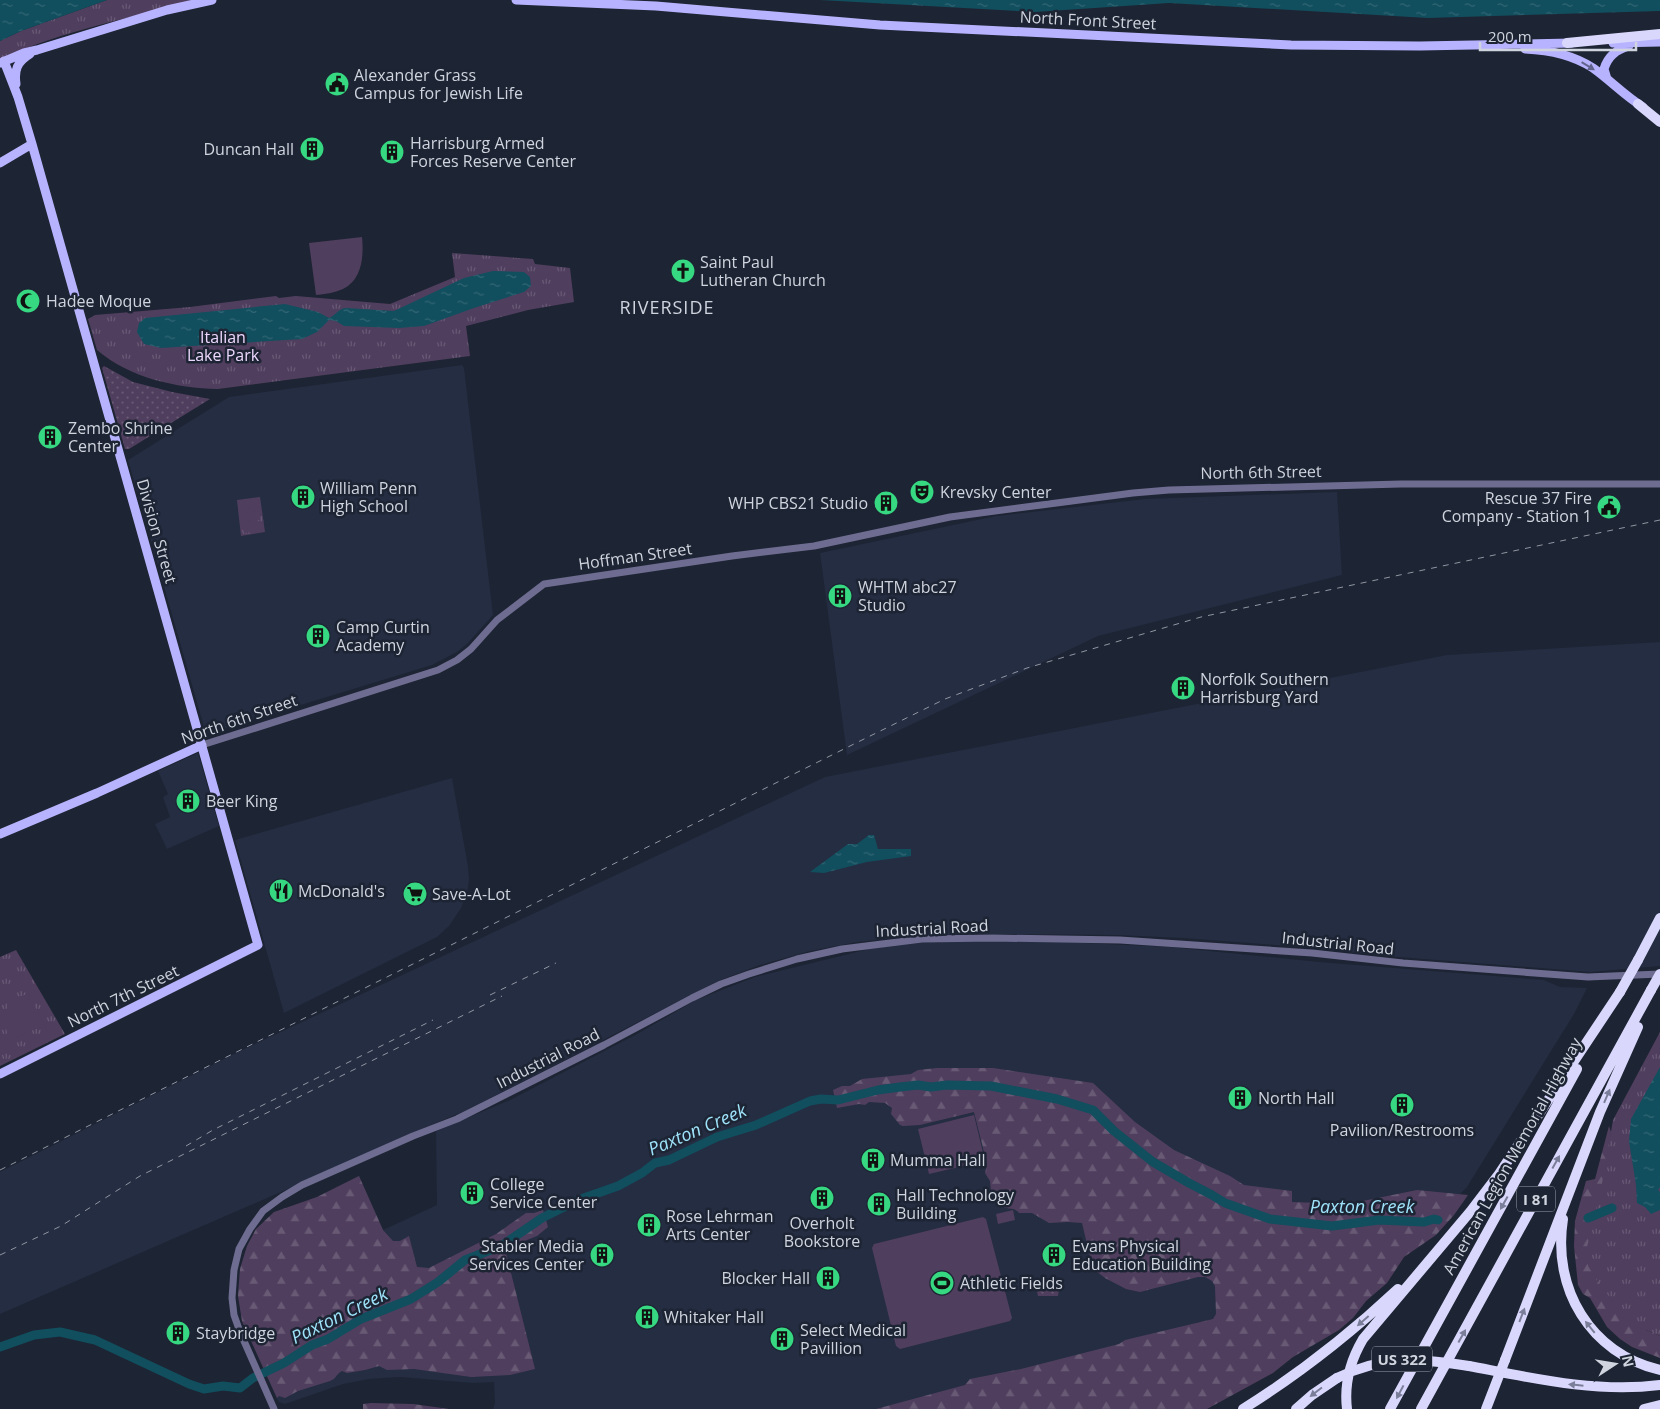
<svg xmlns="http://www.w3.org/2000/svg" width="1660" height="1409" font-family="'Open Sans',sans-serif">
<defs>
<pattern id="grass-dots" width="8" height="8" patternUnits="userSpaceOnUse" patternTransform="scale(1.25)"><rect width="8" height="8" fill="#503e5e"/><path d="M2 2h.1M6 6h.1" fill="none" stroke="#685975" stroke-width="1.8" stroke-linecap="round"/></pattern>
<pattern id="forest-firs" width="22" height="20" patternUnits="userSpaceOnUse" patternTransform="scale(1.25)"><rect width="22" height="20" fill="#503e5e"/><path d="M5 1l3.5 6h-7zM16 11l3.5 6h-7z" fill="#685975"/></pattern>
<pattern id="park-tufts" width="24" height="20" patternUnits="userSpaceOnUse" patternTransform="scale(1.25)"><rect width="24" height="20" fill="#503e5e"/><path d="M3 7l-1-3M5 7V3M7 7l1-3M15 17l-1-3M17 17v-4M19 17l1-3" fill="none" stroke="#685975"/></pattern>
<pattern id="water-ripples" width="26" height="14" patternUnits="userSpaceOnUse" patternTransform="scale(1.25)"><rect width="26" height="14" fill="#114e5e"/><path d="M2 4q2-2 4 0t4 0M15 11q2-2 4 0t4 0" fill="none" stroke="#336775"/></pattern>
</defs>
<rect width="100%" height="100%" fill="#1d2433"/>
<path fill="#242d42" d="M462,365L464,368L493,615L467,644L457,652L432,665L206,734L128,460L229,397Z
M1337,492L1342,575L1098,636L847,755L820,553L996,516L1145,499Z
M1660,642V966L1591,972L1398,957L1276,945L1184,938L1116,935L968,934L903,937L857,942L810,951L760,965L718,981L465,1111L407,1135L281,1192L0,1314V1172L238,1052L825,777L1447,655Z
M198,753L219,826L167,849L155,824L170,817L163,797L168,794L158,771Z
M452,778L468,866L469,880L467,893L461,908L449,926L437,937L284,1013L235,840Z
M1020,940L1170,947L1319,962L1544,980L1560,987L1587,988L1574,1014L1467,1187L1435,1220L1200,1409H493L495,1403L494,1382L473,1383L400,1377L369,1379L343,1384L285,1404L279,1402L277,1399L242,1321L238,1296L240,1269L247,1246L251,1238L274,1213L317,1197L359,1176L383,1230L437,1205L436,1131L510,1100L637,1034L696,1000L755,977L869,949L909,943L947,941Z"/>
<path fill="url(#grass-dots)" d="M104,366L133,382L172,392L210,399L129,449H125L102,368Z
M1054,1284L1059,1290L1058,1296H1038L1036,1287Z"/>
<path fill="url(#forest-firs)" d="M937,1068H993L1093,1083L1135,1122L1174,1150L1230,1176L1244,1185L1292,1191V1202L1348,1204L1417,1190L1468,1195L1454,1215L1436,1235L1404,1257L1387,1283L1366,1301L1353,1318L1339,1330L1293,1357L1273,1373L1207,1409H876L965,1385L970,1379L1021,1369L1119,1344L1125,1340L1213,1319L1216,1314L1215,1286L1212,1281L1205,1277H1198L1140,1292L1126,1289L1105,1278L1096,1271L1092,1265L1082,1223L1068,1222L1049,1223L1032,1213H1019C1014,1207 1010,1210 1004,1207C999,1205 997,1202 992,1201L990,1181L985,1173L987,1164L974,1112L920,1125L903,1126L900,1125L891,1114L892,1108L885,1103L869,1102L865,1105L859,1104L837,1108L833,1090L842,1086H850L862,1079L911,1074L918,1070Z
M1609,1126L1611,1132L1608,1165L1646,1330L1660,1336V1358L1632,1347L1620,1339L1607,1327L1590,1298L1583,1294L1578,1285L1574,1246L1575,1221L1586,1181L1595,1179Z
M359,1176L383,1230L393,1241H400L409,1236L417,1267L429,1268L496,1234L526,1213H534L543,1210L548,1227L537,1236L519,1243L510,1249V1252L506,1253L535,1369L510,1375L471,1377L414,1369L387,1370L379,1366L365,1370L347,1373L342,1371C337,1373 336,1379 330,1381L298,1391L285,1398L279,1396L277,1398L242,1321L238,1296L240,1269L247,1246L256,1229L274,1212L317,1197Z
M371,1403L413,1404L449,1409H363V1404Z"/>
<path fill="url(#park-tufts)" d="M107,0H196C130,18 62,31 0,59V41L21,31Z
M452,253L533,259L535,264L570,268L574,302L528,310L466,326L470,356L218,389C176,388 130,378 97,350L88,319L95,315L190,307L276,296L279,298L296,296L390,304L455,277Z
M260,497L265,532L241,536L237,500Z
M16,950L65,1034L0,1066V957Z
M1660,1032V1336L1646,1330L1627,1317L1608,1295L1596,1279L1588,1266L1587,1247L1601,1189L1613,1120Z"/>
<path fill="#503e5e" d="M362,237C364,256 362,280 343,289C334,293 325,294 316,295L309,243Z
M258,499L259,508L240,510L239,501Z
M259,511L260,520L242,522L241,514Z
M261,522L262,531L244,533L242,525Z
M28,994L42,1020L45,1023L44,1028L40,1027L13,1039C0,1028 2,1006 17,998C20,996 25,995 28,994Z
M974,1115L985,1161L929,1174L918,1129Z
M1013,1210L1015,1220L998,1224L996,1214Z
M983,1217L986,1219L1012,1318L1010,1321L900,1349L896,1346L872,1248L874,1244Z"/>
<path fill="url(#water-ripples)" d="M0,0H107L21,31L0,41Z
M820,0H1660V11L1428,18L1169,3L1035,12Z
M493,271L524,272L530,277L531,286L524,292L474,308L424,326L399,328L344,326L336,321L329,320L317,332L302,339L161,348L144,344L137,332L139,323L145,318L285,304L318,312L329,318C336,315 338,309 346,308L394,311L464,278Z
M869,835H874L878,849H911V856L867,862L824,873L810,872L848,844H857Z
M1660,1067V1187L1658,1190L1660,1192V1210L1651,1214L1645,1207L1637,1203L1636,1185L1629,1141L1631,1119Z"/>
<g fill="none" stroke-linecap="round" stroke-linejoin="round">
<path stroke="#114e5e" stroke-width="9" d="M1588,1218L1612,1208
M0,1347L34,1335L60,1332L95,1340L189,1384L204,1389L223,1386L240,1388L253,1378L284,1363L312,1345L328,1339L361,1319L411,1299L438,1282L465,1260L501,1246L542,1218L578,1200L618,1186L642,1173L655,1163L669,1160L717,1137L756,1125L810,1101L821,1099L838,1100L878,1090L900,1087L918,1085L931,1087L947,1085L991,1086L1057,1099L1093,1110L1114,1131L1153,1162L1189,1183L1212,1195L1225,1203L1270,1219L1332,1226L1379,1220L1424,1222L1434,1219L1438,1220"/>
<path stroke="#6e6c90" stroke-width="7" d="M202,745L438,670L457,660L471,649L497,620L544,584L732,556L814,546L950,517L1133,493L1169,490L1401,484H1660
M274,1409L240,1332L234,1315L232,1298L234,1270L239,1249L250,1229L263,1211L282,1197L302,1185L413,1136L457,1119L604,1045L692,998L721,984L749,974L797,959L842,949L922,939L994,938L1120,940L1312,953L1403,963L1588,977L1660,974"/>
<path stroke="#b8b3fe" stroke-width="9" d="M516,0L656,6L880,25L1291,45L1420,46L1572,43
M1613,43L1660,42
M1525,49C1549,50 1573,55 1593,68C1610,80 1625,96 1643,107
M0,63L24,53L37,50L167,10L212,0
M1607,79L1604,69C1608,56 1616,50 1629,46
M16,84C14,70 17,62 30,54
M0,163L32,144
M0,834L97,793L202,745
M0,1074L258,945L32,144L18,97L4,61"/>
<path stroke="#d9d8fc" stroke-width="10" d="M1567,43L1660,34
M1638,104L1660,122
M1638,960L1660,918
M1563,1219C1552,1289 1590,1353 1660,1370
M1505,1360L1600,1112L1638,1027
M1469,1366C1532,1378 1595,1393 1660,1385
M1243,1409C1299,1374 1350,1334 1398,1289
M1296,1409L1312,1395L1337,1378
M1347,1409C1344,1384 1350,1361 1363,1339L1470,1212L1499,1174L1620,992
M1390,1409L1577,1069
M1421,1409L1651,990
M1644,1409L1660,1405"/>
<path stroke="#9196a2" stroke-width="1" stroke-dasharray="6 6" stroke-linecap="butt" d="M490,995L556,963
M186,1146L213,1130L433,1020
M0,1170L860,741L945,699L1027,668L1201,617L1660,520
M0,1255L61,1226L140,1176L158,1167L502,996"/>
<path stroke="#d9d8fc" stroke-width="10" d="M1651,990L1660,974
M1620,992L1638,960
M1337,1378C1383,1355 1420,1358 1469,1366
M1486,1409L1505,1360"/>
</g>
<defs><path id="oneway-solid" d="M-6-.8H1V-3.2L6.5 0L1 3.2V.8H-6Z" transform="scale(1.25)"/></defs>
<use fill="#63648e" href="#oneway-solid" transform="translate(1588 66) rotate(31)"/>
<g fill="#7b7e98">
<use href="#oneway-solid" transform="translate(1607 1096) rotate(-67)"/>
<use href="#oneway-solid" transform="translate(1556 1162) rotate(-61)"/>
<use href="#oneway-solid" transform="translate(1504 1203) rotate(119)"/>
<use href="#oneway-solid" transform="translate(1522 1315) rotate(-69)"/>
<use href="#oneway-solid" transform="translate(1363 1321) rotate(139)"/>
<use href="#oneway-solid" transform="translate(1590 1327) rotate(-129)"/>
<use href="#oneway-solid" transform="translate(1462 1336) rotate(-61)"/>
<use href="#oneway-solid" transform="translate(1576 1385) rotate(-174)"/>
<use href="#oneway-solid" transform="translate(1316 1392) rotate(143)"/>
<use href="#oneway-solid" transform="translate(1400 1392) rotate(118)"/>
</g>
<defs>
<symbol id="civic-disc" viewBox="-11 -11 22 22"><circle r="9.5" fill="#36d881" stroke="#1d2433"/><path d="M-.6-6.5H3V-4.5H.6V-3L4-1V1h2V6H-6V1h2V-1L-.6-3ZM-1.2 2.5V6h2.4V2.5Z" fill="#111"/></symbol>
<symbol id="building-disc" viewBox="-11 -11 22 22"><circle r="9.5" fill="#36d881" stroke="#1d2433"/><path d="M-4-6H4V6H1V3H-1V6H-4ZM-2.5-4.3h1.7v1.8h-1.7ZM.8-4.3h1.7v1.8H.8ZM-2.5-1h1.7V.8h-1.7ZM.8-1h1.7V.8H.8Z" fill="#111"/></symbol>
<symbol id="church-disc" viewBox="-11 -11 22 22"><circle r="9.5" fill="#36d881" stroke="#1d2433"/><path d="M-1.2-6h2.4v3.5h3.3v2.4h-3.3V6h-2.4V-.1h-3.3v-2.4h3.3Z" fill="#111"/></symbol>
<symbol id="mosque-disc" viewBox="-11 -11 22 22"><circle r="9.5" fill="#36d881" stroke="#1d2433"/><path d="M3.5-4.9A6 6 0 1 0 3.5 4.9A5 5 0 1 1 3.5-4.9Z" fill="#111"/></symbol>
<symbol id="theatre-disc" viewBox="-11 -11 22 22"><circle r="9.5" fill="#36d881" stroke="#1d2433"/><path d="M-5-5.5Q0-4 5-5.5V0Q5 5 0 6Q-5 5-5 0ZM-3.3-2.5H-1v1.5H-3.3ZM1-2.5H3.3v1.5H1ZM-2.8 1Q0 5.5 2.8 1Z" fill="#111"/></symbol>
<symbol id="restaurant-disc" viewBox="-11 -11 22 22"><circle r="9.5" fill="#36d881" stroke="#1d2433"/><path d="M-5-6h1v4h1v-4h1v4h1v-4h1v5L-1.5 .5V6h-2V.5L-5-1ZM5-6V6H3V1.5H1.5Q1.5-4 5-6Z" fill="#111"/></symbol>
<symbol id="supermarket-disc" viewBox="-11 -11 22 22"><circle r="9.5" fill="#36d881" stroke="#1d2433"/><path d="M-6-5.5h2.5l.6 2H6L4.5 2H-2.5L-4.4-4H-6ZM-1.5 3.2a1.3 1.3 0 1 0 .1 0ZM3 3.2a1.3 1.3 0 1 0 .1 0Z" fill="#111"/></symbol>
<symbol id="stadium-disc" viewBox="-11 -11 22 22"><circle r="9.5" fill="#36d881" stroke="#1d2433"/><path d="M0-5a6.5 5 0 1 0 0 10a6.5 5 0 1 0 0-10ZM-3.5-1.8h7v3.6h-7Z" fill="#111"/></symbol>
</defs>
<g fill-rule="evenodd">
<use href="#civic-disc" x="323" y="70" width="28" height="28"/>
<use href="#building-disc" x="298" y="135" width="28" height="28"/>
<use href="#building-disc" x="378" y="138" width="28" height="28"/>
<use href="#church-disc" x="669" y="257" width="28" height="28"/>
<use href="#mosque-disc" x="14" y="287" width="28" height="28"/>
<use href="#building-disc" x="36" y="423" width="28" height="28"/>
<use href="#theatre-disc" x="908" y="478" width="28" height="28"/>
<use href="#building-disc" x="289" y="483" width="28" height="28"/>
<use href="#building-disc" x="872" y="489" width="28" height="28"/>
<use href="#civic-disc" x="1595" y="493" width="28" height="28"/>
<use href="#building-disc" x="826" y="582" width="28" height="28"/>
<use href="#building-disc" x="304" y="622" width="28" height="28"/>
<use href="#building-disc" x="1169" y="674" width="28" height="28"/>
<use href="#building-disc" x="174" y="787" width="28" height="28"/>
<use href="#restaurant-disc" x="267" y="877" width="28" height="28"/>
<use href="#supermarket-disc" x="401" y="880" width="28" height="28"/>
<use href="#building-disc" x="1226" y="1084" width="28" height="28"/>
<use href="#building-disc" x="1388" y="1091" width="28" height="28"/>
<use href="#building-disc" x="859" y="1146" width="28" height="28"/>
<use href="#building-disc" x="458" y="1179" width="28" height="28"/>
<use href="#building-disc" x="808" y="1184" width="28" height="28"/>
<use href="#building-disc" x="865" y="1190" width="28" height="28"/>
<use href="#building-disc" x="635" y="1211" width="28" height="28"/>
<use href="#building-disc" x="588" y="1241" width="28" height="28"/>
<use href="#building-disc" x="1040" y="1241" width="28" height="28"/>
<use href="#building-disc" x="814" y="1264" width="28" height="28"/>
<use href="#stadium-disc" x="928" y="1269" width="28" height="28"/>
<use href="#building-disc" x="633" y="1303" width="28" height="28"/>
<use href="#building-disc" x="164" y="1319" width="28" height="28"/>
<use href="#building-disc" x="768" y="1325" width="28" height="28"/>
</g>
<g text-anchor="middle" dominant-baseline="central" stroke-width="5" stroke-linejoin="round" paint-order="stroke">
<g fill="#1d2433" stroke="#9a9fab" stroke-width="1">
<rect x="1517" y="1186.5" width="38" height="25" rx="4"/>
<rect x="1372" y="1346.5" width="60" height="25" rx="4"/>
</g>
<g font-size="15" font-weight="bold" fill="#cfd4de">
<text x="1536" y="1199">I 81</text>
<text x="1402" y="1359">US 322</text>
</g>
<g font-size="16" fill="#cfd4de" stroke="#1d2433">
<text transform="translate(1088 20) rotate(3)">North Front Street</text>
<text transform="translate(1261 472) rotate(-1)">North 6th Street</text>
<text transform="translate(157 531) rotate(74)">Division Street</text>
<text transform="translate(635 556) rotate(-8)">Hoffman Street</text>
<text transform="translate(239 719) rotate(-19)">North 6th Street</text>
<text transform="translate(932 928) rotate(-3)">Industrial Road</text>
<text transform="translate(1338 943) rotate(6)">Industrial Road</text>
<text transform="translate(123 996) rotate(-26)">North 7th Street</text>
<text transform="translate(548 1058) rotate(-27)">Industrial Road</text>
<text transform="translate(1512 1156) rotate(-61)">American Legion Memorial Highway</text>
</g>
<g font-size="16" fill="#cfd4de" stroke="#1d2433" text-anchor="start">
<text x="354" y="75">Alexander Grass<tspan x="354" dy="18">Campus for Jewish Life</tspan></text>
<text x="410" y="143">Harrisburg Armed<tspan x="410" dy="18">Forces Reserve Center</tspan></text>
<text x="294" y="149" text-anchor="end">Duncan Hall</text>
<text x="700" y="262">Saint Paul<tspan x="700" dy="18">Lutheran Church</tspan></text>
<text x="46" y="301">Hadee Moque</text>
<text x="68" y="428">Zembo Shrine<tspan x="68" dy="18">Center</tspan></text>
<text x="320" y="488">William Penn<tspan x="320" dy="18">High School</tspan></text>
<text x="940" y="492">Krevsky Center</text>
<text x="1592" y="498" text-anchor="end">Rescue 37 Fire<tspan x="1592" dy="18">Company - Station 1</tspan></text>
<text x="868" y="503" text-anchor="end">WHP CBS21 Studio</text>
<text x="858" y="587">WHTM abc27<tspan x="858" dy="18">Studio</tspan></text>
<text x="336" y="627">Camp Curtin<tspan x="336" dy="18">Academy</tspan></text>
<text x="1200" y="679">Norfolk Southern<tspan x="1200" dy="18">Harrisburg Yard</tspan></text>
<text x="206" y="801">Beer King</text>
<text x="298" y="891">McDonald's</text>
<text x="432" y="894">Save-A-Lot</text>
<text x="1258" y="1098">North Hall</text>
<text x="1402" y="1130" text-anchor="middle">Pavilion/Restrooms</text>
<text x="890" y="1160">Mumma Hall</text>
<text x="490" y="1184">College<tspan x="490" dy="18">Service Center</tspan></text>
<text x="896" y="1195">Hall Technology<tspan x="896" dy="18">Building</tspan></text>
<text x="666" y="1216">Rose Lehrman<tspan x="666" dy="18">Arts Center</tspan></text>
<text x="822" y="1223" text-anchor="middle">Overholt<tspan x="822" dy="18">Bookstore</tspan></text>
<text x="584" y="1246" text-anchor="end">Stabler Media<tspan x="584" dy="18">Services Center</tspan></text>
<text x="1072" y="1246">Evans Physical<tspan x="1072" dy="18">Education Building</tspan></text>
<text x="810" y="1278" text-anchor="end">Blocker Hall</text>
<text x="960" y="1283">Athletic Fields</text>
<text x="664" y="1317">Whitaker Hall</text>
<text x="800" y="1330">Select Medical<tspan x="800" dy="18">Pavillion</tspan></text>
<text x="196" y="1333">Staybridge</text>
</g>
<g font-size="16" fill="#ecd7fe" stroke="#1d2433">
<text x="223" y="337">Italian<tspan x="223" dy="18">Lake Park</tspan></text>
</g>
<g font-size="18" letter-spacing="1" fill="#cfd4de" stroke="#1d2433">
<text x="667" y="307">RIVERSIDE</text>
</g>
<g font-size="18" font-style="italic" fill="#9ee3fa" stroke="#1d2433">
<text transform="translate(697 1129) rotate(-23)">Paxton Creek</text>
<text x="1362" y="1206">Paxton Creek</text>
<text transform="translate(339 1315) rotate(-26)">Paxton Creek</text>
</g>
</g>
<g transform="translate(1615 1364) rotate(78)" stroke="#1d2433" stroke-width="4" paint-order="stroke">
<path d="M0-4L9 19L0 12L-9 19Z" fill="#cfd4de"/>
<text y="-8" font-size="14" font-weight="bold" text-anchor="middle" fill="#cfd4de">N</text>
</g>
<path d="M1480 42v8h156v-8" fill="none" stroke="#cfd4de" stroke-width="2.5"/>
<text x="1488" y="42" font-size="15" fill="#cfd4de" stroke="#1d2433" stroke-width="4" paint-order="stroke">200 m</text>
</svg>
